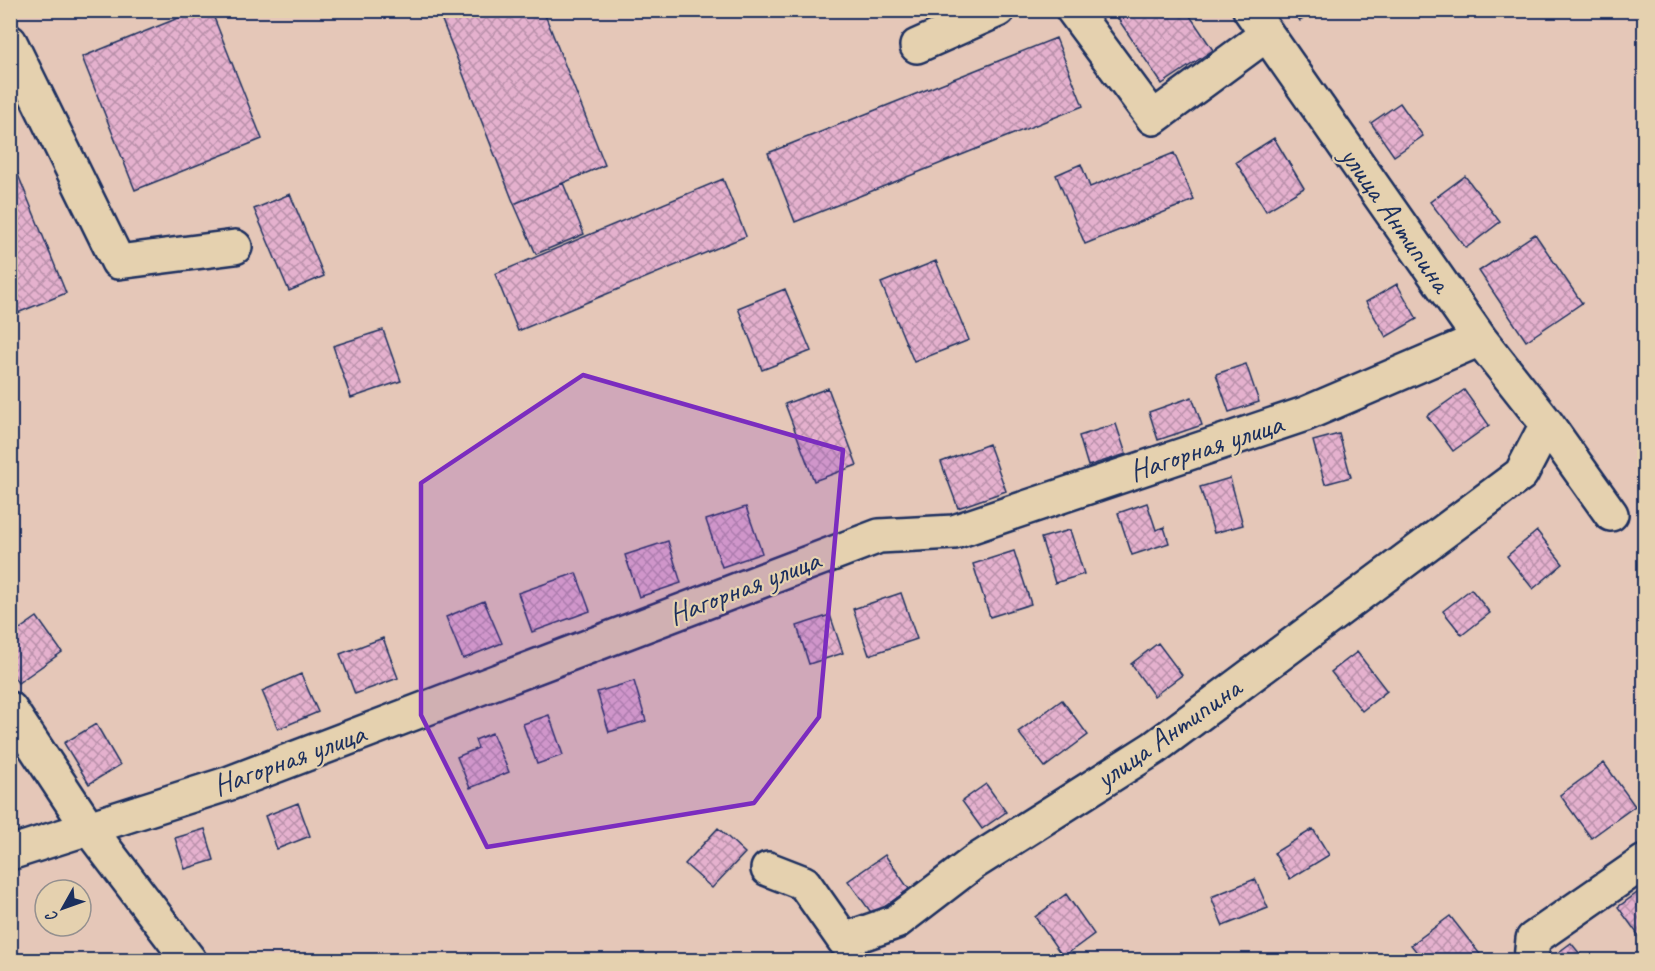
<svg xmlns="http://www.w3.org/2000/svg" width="1655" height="971" font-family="Caveat,sans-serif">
<defs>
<pattern id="building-cross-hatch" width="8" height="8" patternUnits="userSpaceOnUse" patternTransform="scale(1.5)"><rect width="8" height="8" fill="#e5b1ce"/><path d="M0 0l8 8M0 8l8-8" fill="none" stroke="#b990aa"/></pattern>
</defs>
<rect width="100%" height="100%" fill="#e5c7b8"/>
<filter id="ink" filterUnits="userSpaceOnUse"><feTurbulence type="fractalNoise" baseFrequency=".0167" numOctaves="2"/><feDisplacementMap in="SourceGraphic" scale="12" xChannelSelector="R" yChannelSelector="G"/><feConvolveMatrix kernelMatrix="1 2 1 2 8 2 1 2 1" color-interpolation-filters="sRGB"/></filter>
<g filter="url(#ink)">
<path fill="url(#building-cross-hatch)" stroke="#1b2f5e" stroke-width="1.5" d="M198,10H211L262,139L135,190L82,57Z
M438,10H543L605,165L514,204Z
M1112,10H1186L1213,50L1162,84Z
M1293,10H1316L1300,21Z
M1056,38L1083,106L795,222L768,153Z
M1400,103L1423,136L1394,156L1371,123Z
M1274,138L1304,188L1266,211L1236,162Z
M1174,153L1194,200L1085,244L1056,175L1081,164L1090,187Z
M10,155L66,293L15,314L10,304Z
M1465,176L1500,222L1466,248L1430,202Z
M723,179L746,236L518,331L495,274Z
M563,183L584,234L536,254L514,204Z
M290,194L324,276L289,291L254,209Z
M1535,234L1582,303L1526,341L1479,271Z
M936,261L969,340L914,362L881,283Z
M1397,284L1417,319L1386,337L1366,302Z
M785,289L811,351L762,370L738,308Z
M383,330L401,381L351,398L333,346Z
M1246,364L1259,402L1229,412L1216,374Z
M828,388L857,465L814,481L785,404Z
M1464,390L1489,425L1453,451L1427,416Z
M1192,397L1202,425L1158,440L1149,412Z
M1116,424L1126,454L1088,466L1079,436Z
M1339,434L1351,477L1325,484L1313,441Z
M989,444L1006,491L958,508L941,462Z
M1230,478L1243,525L1214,533L1200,487Z
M1147,503L1156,530L1164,527L1169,543L1132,555L1118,513Z
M746,507L762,553L722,567L706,520Z
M1070,530L1084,574L1055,583L1041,538Z
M1537,531L1563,564L1533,589L1507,556Z
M668,541L681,583L639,597L625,555Z
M1014,551L1031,604L990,617L973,564Z
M576,573L590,611L532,632L518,593Z
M1471,589L1490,613L1462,635L1443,611Z
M901,593L917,639L869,655L853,609Z
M484,601L502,643L463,659L446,617Z
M830,615L843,653L809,664L797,626Z
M37,617L62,652L18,683L10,671V636Z
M383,638L398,678L355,694L340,654Z
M1158,643L1182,675L1154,696L1131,664Z
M1357,652L1387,691L1362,711L1331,672Z
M301,674L318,712L278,729L262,691Z
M634,681L646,721L609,732L597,692Z
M1062,700L1088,735L1045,767L1018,732Z
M549,715L563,755L537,764L523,724Z
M96,724L120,765L89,784L64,743Z
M492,733L509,772L470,788L457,757L478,748L475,740Z
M1604,763L1635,806L1591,838L1560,795Z
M986,784L1006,812L982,829L962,801Z
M298,803L310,836L277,849L265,816Z
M718,828L745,853L712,888L685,864Z
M205,829L214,860L185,869L175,838Z
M1313,829L1329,855L1290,879L1274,853Z
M885,855L909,889L873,915L848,881Z
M1255,879L1268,908L1223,926L1211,897Z
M1644,888V943L1618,907Z
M1066,894L1094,934L1063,957L1035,917Z
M1450,916L1483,958L1480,960H1423L1411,945Z
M1571,943L1585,960H1548Z"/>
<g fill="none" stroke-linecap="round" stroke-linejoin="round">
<defs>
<path id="minor" d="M1073,10L1153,118L1267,34
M1250,10L1480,339L1547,424L1611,514
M10,42L118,262L235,247
M917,46L998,10
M10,709L88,827L189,960
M10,853L230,783L879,536L954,532L1305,414L1480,339
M768,869L804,883L844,940L896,922L973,863L1154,748L1521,474L1547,424
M1531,960L1533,939L1644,862"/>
</defs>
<use href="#minor" stroke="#1b2f5e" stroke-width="38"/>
<use href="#minor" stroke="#e5d1af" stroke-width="33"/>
</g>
</g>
<path fill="#7b2cbf" fill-opacity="0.2" stroke="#7b2cbf" stroke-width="4.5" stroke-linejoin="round" d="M583,375L843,450L819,717L754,803L487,847L421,715V483Z"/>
<g text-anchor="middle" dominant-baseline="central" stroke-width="4.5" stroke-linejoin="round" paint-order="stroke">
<g font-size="30" fill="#1b2f5e" stroke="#e5d1af">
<text transform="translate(1396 219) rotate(55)">улица Антипина</text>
<text transform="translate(1206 447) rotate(-18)">Нагорная улица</text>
<text transform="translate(744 587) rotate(-21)">Нагорная улица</text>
<text transform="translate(1168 733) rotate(-35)">улица Антипина</text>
<text transform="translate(289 759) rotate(-20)">Нагорная улица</text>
</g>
</g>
<rect width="1655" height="971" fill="none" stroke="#e5d1af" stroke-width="36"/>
<rect x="18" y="18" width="1619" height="935" fill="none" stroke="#1b2f5e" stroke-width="2" filter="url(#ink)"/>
<g transform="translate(63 908) rotate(230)"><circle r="28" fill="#e5d1af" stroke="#94908f" stroke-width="1.5"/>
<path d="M0-4.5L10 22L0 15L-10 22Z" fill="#1b2f5e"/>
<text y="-9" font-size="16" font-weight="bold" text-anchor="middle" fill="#1b2f5e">С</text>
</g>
</svg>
